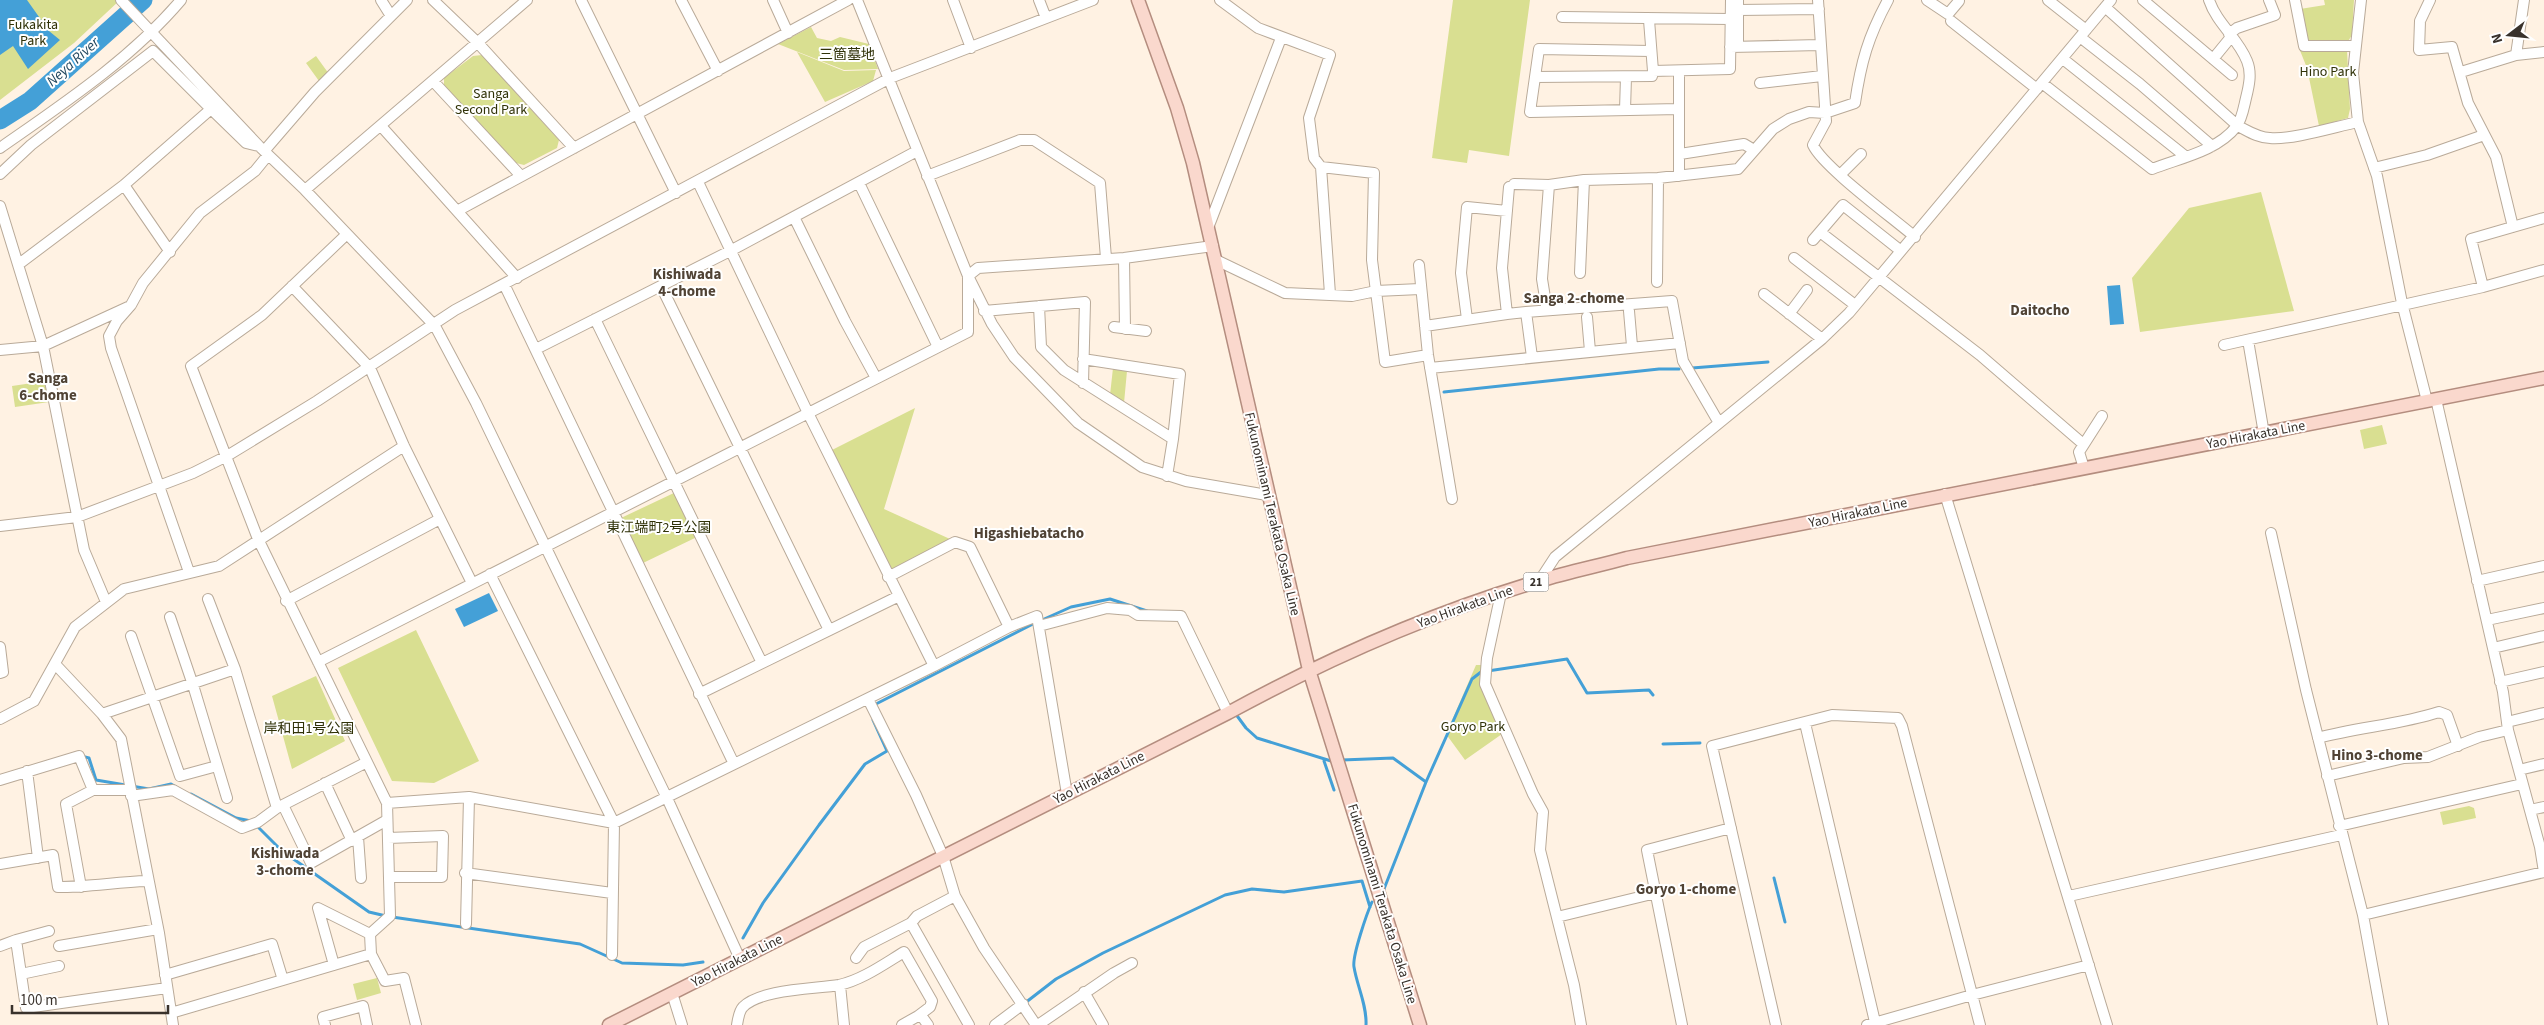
<svg xmlns="http://www.w3.org/2000/svg" width="2544" height="1025" font-family="'Source Sans 3','Noto Sans JP',sans-serif">
<rect width="100%" height="100%" fill="#fff2e3"/>
<path fill="#d9df91" d="M0,0H120L74,43L0,100Z
M1453,0H1530L1509,156L1469,150L1467,163L1432,158Z
M2324,0H2354L2352,35L2347,43L2306,41L2300,9L2325,5Z
M811,27L817,38L831,41L840,37L869,44L878,69L844,70L778,44Z
M2299,48L2347,50L2350,109L2348,118L2319,126L2307,68Z
M797,52L844,71L876,70L873,81L825,102Z
M482,55L559,140L557,148L524,165L516,163L444,87V78L473,56Z
M316,56L329,74L319,81L306,63Z
M2261,192L2294,311L2140,332L2132,278L2189,208Z
M1113,368L1127,371L1124,403L1110,395Z
M46,381L49,402L15,407L12,386Z
M915,408L884,509L950,539L890,572L832,450Z
M2382,425L2387,444L2364,449L2360,430Z
M676,492L697,537L643,563L621,518Z
M416,630L479,761L434,783L392,781L338,668Z
M1476,665H1481L1482,685L1502,734L1465,760L1446,734Z
M316,676L345,741L292,769L272,696Z
M2469,806L2474,808L2476,818L2443,825L2440,812Z
M377,978L381,993L357,1000L353,984Z"/>
<path fill="#44a0d7" d="M0,0H27L49,31L60,40L28,69L13,46L0,55Z
M2120,285L2124,324L2110,325L2107,286Z
M489,593L498,611L464,627L455,609Z"/>
<g fill="none" stroke-linecap="round" stroke-linejoin="round">
<path stroke="#44a0d7" stroke-width="3" d="M1692,368L1768,362
M1444,392L1659,369H1679
M874,705L1033,624L1071,607L1110,599L1147,611
M1235,713L1246,728L1257,738L1331,761
M1663,744L1700,743
M81,756L89,758L96,780L149,789L171,784L176,787
M1342,760L1393,758L1426,782
M1324,761L1334,790
M191,794L236,818L251,821
M256,825L282,851L369,912L386,916
M1774,878L1785,922
M1384,889L1426,782L1472,679L1481,672L1567,659L1587,693L1649,690L1653,695
M392,917L580,944L622,963L683,965L703,962
M743,938L763,903L819,825L865,764L887,751L873,720
M1025,1003L1056,979L1103,953L1225,895L1252,889L1284,892L1362,881L1370,907
M1366,1025C1367,1005 1357,986 1354,967C1352,956 1367,913 1372,902"/>
<path stroke="#44a0d7" stroke-width="19" d="M0,120L30,101L143,0"/>
<defs>
<path id="minor" d="M121,0L259,146L305,190L435,326L476,403L667,798L740,959
M381,0L391,16
M433,0L477,42L574,148
M581,0L676,193
M681,0L718,71
M773,0L788,33
M857,0L968,276L992,324L1014,357L1078,423L1142,467L1186,481L1267,495
M953,0L971,48
M1039,0L1046,18
M1220,0L1258,28L1330,55L1309,118L1314,158L1321,167L1330,294
M1818,0L1826,121L1813,145C1823,167 1893,218 1915,237
M1927,0L1948,14L1959,1
M2048,0L2086,30
M2143,0L2232,75
M2295,0L2304,46H2356
M2361,0L2353,73L2358,122L2377,176L2402,303L2427,401
M2430,0L2420,21L2419,50L2452,47L2468,103L2496,157L2513,227
M2105,7L2238,126C2248,131 2258,138 2270,138C2292,140 2334,127 2358,122
M1738,10L1819,9
M1562,17L1730,19
M1951,21L2037,89
M2229,34L2237,28L2275,15L2269,0
M2080,37L2140,84L2212,146
M1730,47L1819,45
M1738,47V0
M1651,51L1539,49L1530,112L1679,109
M2516,55L2524,0
M2063,59L2185,156
M2213,59L2231,37
M1653,71L1730,69L1731,0
M2461,72L2516,55L2544,52
M1535,77L1652,76L1653,71L1649,20
M433,81L521,176
M1760,83L1822,76
M2042,83L2152,169C2180,158 2217,151 2236,127C2242,120 2244,106 2246,98C2249,86 2252,73 2247,61C2238,38 2217,24 2209,0
M1625,110L1626,77
M381,126L517,278
M0,148C63,104 131,59 181,0
M265,150L315,92L407,0
M1680,154L1744,144L1754,150
M1321,167L1374,173L1372,260L1385,362L1428,355
M2374,168L2427,155L2484,135
M0,174L31,145L153,51L211,109
M1841,174L1861,154
M927,176L1020,140H1034L1100,183L1106,258
M1679,176V72
M698,182L808,413L934,666
M859,183L938,347
M1514,184L1549,185L1584,180L1658,178L1738,169L1773,129L1789,119L1809,112L1825,113L1855,103C1861,62 1868,37 1888,0
M124,185L170,252
M1509,187L1502,268L1507,314L1526,312L1532,357
M305,190L527,0
M0,206L43,346L84,550L106,602
M457,211L848,0
M794,217L845,321L876,378
M1208,228L1281,38
M1820,232L1980,355L2082,443
M1813,240L1843,205L1901,251
M1124,258L1125,329
M1794,258L1855,305
M1216,260L1285,293L1352,296L1376,291L1420,289
M19,264L124,185L211,109L246,143L259,146
M1419,265L1428,355L1452,499
M1580,273L1584,180
M968,276L978,268L1124,258L1213,246
M1657,282L1658,178
M504,284L734,764
M292,286L370,368L404,446L472,583
M661,286L829,630
M2483,287L2471,239L2544,218
M1764,294L1822,339
M1039,306L1041,347L1064,370L1173,439
M1547,310L1542,279L1549,185
M984,311L1085,302L1083,383
M1629,311L1632,346
M1526,312L1672,301L1683,361L1719,423
M1789,314L1807,290
M1587,317L1590,351
M595,319L762,663
M1467,319L1461,273L1467,207L1507,211
M1425,326L1507,314
M1114,327L1146,331
M2248,340L2264,434
M2224,345L2483,287L2544,270
M536,349L730,251L917,151
M0,350L43,346L128,307
M1083,359L1180,374L1173,439L1167,476
M1430,368L1680,343
M2084,468L2079,452L2102,416
M1945,494L2107,1025
M0,526L77,517L193,473L227,456L317,401L455,310L890,78L1093,0
M2271,533L2306,690L2363,915
M189,572L111,348L109,336L117,321L131,305L143,283L200,213L255,171L268,155
M490,574L614,823L612,955
M888,577L955,542L970,547L1009,627
M1540,580L1555,557L1822,339L1849,313L2111,0
M2477,581L2544,566
M1501,593L1487,658L1485,684L1533,794L1543,812L1540,850L1574,985L1581,1025
M208,599L235,669
M286,601L440,519
M170,617L193,685L227,798
M2487,620L2544,608
M1039,626L1107,608L1130,610L1138,615L1181,616L1228,713
M131,636L180,776L217,766
M0,647L3,672L0,673
M2493,648L2544,636
M318,662L968,332V276
M55,664L102,714L121,739L159,933L173,1025
M2500,682L2544,672
M699,694L897,597
M868,699L916,795L943,856L955,896L984,948L1036,1025
M102,714L235,669L277,808L367,762
M0,719L34,701L75,627L124,589L219,566L404,446
M2507,722L2544,713
M1805,723L1875,1022
M2318,738C2358,727 2399,725 2439,712L2447,715L2458,746
M2519,770L2544,764
M27,771L38,858
M2327,776L2404,758L2428,757L2479,737L2508,730
M0,780L79,756L93,790
M325,783L352,841
M131,796L173,790L242,828L258,822L277,808
M387,803L469,797L614,823L934,666L1009,627L1037,616L1067,794
M283,805L311,863L387,820
M2530,810L2544,807
M2339,826L2522,784
M358,837L361,878
M388,838L443,836L442,877H389
M0,864L53,855L58,887C88,887 117,882 147,881
M465,873L612,893
M81,887L66,804L93,790H130
M2069,896L2341,835
M1557,917L1656,893
M911,923L969,1025
M466,924L469,797
M16,940L49,931
M0,946L16,940L26,1008L167,988
M59,946L158,929
M371,954L385,981L404,978L416,1025
M856,958L864,947L911,923L917,916L955,896
M334,965L318,908L370,934
M21,974L59,966
M165,975L272,944L283,980
M840,985L844,1025
M1084,992L1103,1025
M672,993L682,1025
M171,1013L371,954L370,934L390,916L387,803L258,539L191,366L262,315L347,234
M325,1025L323,1017L363,1006L367,1025
M737,1025C738,1019 739,1011 743,1007C760,989 816,989 839,985C862,980 884,964 904,952L932,1001L930,1007L918,1016
M902,1025L918,1016L923,1018L928,1025
M995,1025L1023,1004
M1038,1025L1114,973L1132,963
M1682,1025L1647,850L1731,828
M1776,1025L1712,746L1832,715L1898,718L1902,726L1980,1025
M1867,1025L1972,995L2089,965
M2383,1025L2363,915L2544,872L2540,847L2508,730L2503,692L2436,399"/>
<path id="major" d="M1138,0L1177,108L1193,163L1309,670L1420,1025
M609,1025L1228,713C1327,659 1431,613 1539,581C1568,572 1598,566 1627,558L2544,378"/>
</defs>
<use href="#minor" stroke="#b9aa99" stroke-width="12"/>
<use href="#major" stroke="#b48d7f" stroke-width="15"/>
<use href="#minor" stroke="#fff" stroke-width="10"/>
<use href="#major" stroke="#fad8cd" stroke-width="12"/>
</g>
<g text-anchor="middle" dominant-baseline="central" stroke-width="4" stroke-linejoin="round" paint-order="stroke">
<rect fill="#fff" stroke="#74706b" stroke-width="1" x="1523.5" y="572.5" width="25" height="19" rx="4"/>
<g font-size="12" font-weight="bold" fill="#39322c">
<text x="1536" y="582">21</text>
</g>
<g font-size="14" fill="#303208" stroke="#fff">
<text x="33" y="25">Fukakita<tspan x="33" dy="16">Park</tspan></text>
<text x="847" y="55">三箇墓地</text>
<text x="2328" y="72">Hino Park</text>
<text x="491" y="94">Sanga<tspan x="491" dy="16">Second Park</tspan></text>
<text x="659" y="528">東江端町2号公園</text>
<text x="1473" y="727">Goryo Park</text>
<text x="309" y="729">岸和田1号公園</text>
</g>
<g font-size="14" fill="#39322c" stroke="#fff">
<text transform="translate(2256 435) rotate(-11)">Yao Hirakata Line</text>
<text transform="translate(1858 513) rotate(-12)">Yao Hirakata Line</text>
<text transform="translate(1272 514) rotate(77)">Fukunominami Terakata Osaka Line</text>
<text transform="translate(1465 607) rotate(-20)">Yao Hirakata Line</text>
<text transform="translate(1099 778) rotate(-27)">Yao Hirakata Line</text>
<text transform="translate(1382 904) rotate(73)">Fukunominami Terakata Osaka Line</text>
<text transform="translate(737 961) rotate(-27)">Yao Hirakata Line</text>
</g>
<g font-size="15" font-style="italic" fill="#234961" stroke="#fff">
<text transform="translate(73 62) rotate(-42)">Neya River</text>
</g>
<g font-size="15" font-weight="bold" fill="#504335" stroke="#fff">
<text x="687" y="274">Kishiwada<tspan x="687" dy="17">4-chome</tspan></text>
<text x="1574" y="298">Sanga 2-chome</text>
<text x="2040" y="310">Daitocho</text>
<text x="48" y="378">Sanga<tspan x="48" dy="17">6-chome</tspan></text>
<text x="1029" y="533">Higashiebatacho</text>
<text x="2377" y="755">Hino 3-chome</text>
<text x="285" y="853">Kishiwada<tspan x="285" dy="17">3-chome</tspan></text>
<text x="1686" y="889">Goryo 1-chome</text>
</g>
</g>
<g transform="translate(2509 35) rotate(254)" stroke="#ffffff" stroke-width="4" paint-order="stroke">
<path d="M0-4L9 19L0 12L-9 19Z" fill="#39322c"/>
<text y="-8" font-size="14" font-weight="bold" text-anchor="middle" fill="#39322c">N</text>
</g>
<path d="M12 1005v8h156v-8" fill="none" stroke="#39322c" stroke-width="2.5"/>
<text x="20" y="1005" font-size="15" fill="#39322c" stroke="#ffffff" stroke-width="4" paint-order="stroke">100 m</text>
</svg>
